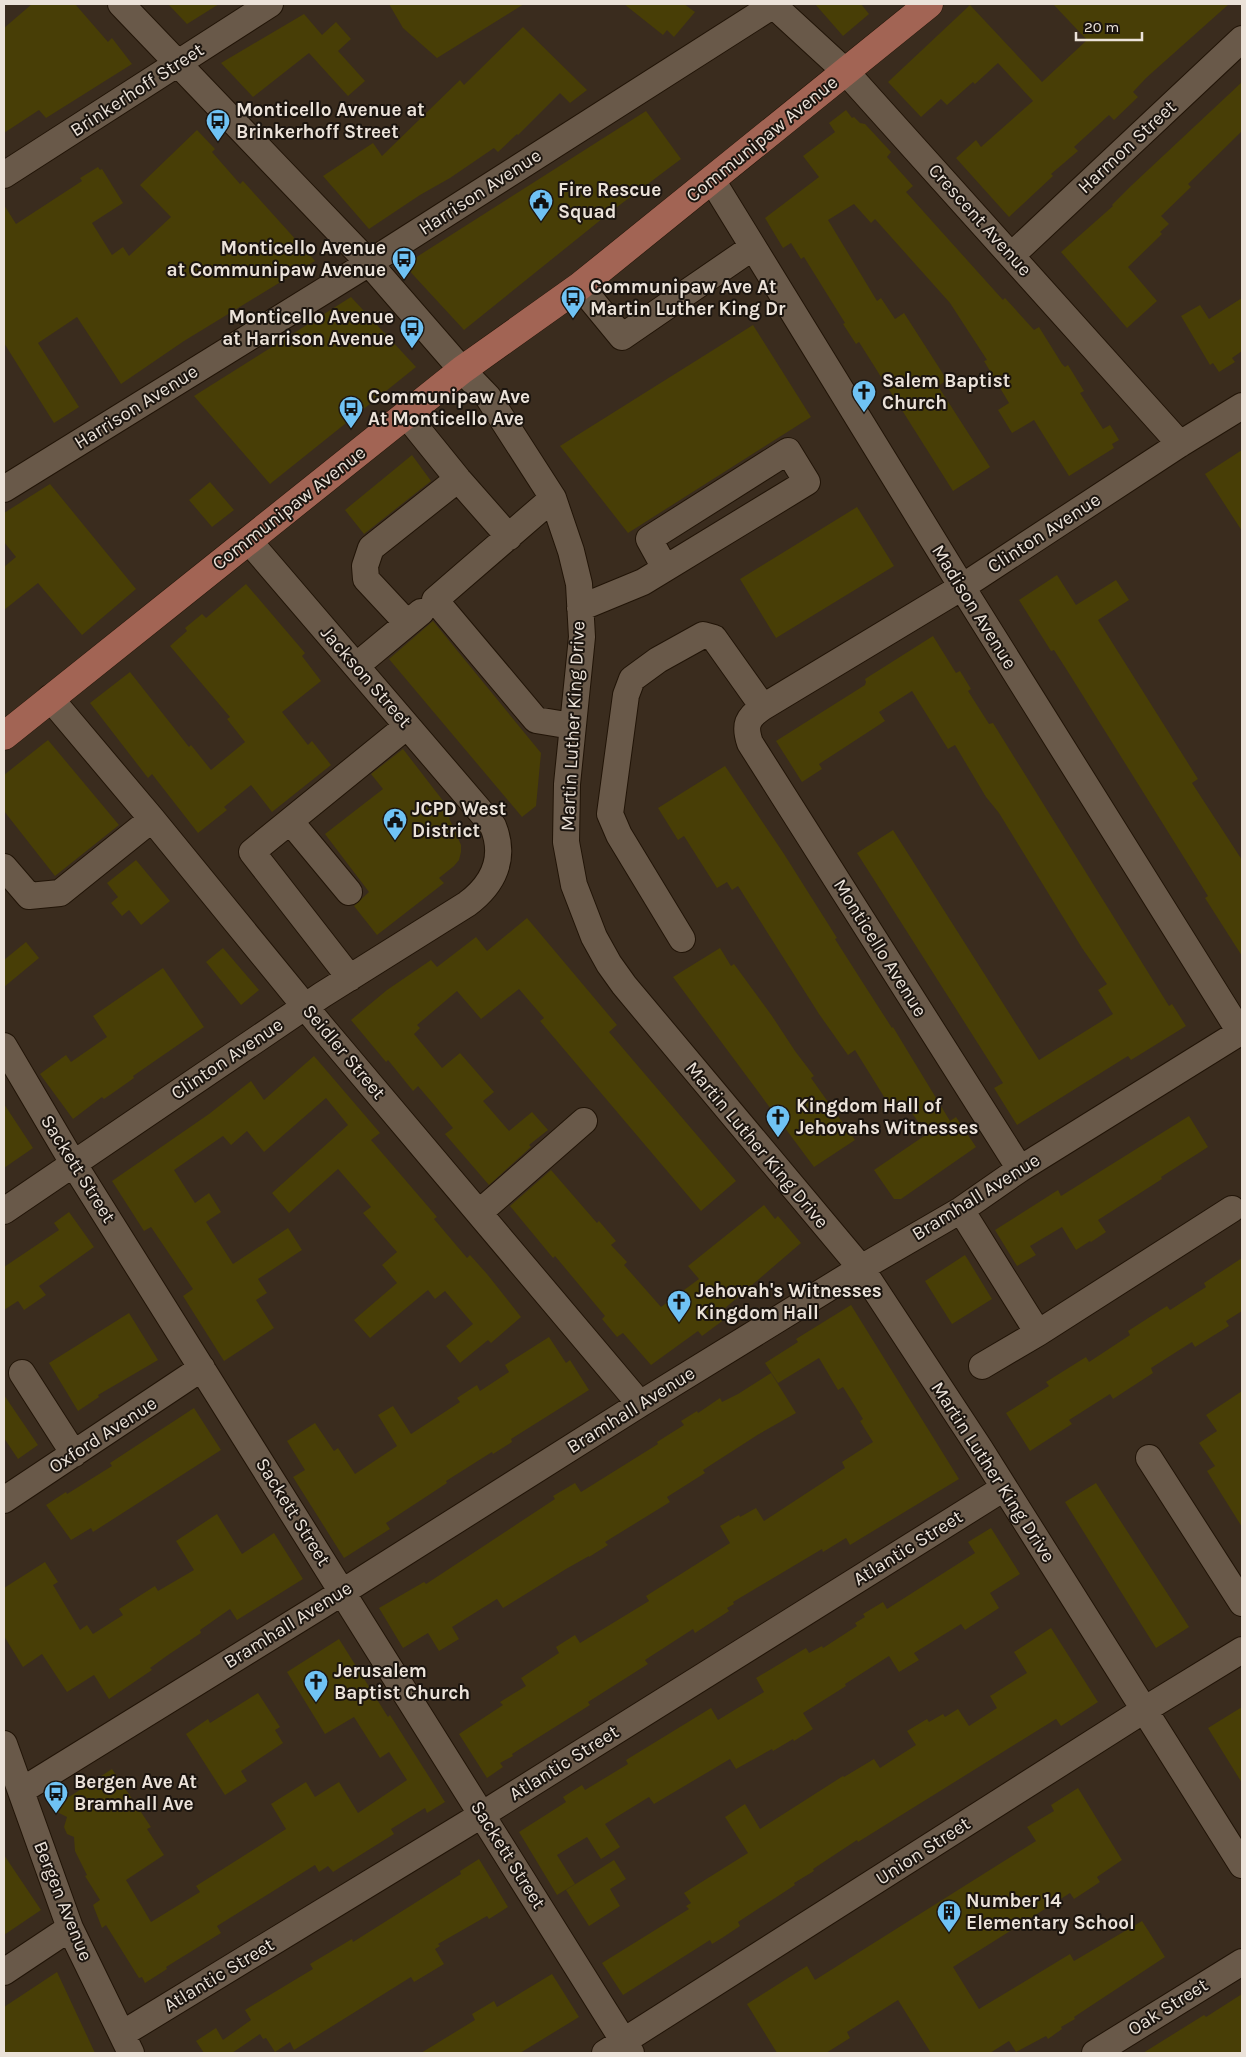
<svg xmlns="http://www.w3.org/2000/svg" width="1246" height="2057" font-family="Karla,sans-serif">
<rect width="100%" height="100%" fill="#3a2c1e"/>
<path fill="#483e06" d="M32,4H75L108,42L112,38L132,64L46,118L39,110L4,133V28Z
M168,4H219L187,24Z
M389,4H524L437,58L403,28Z
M624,4H684L695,12L674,37L667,30L663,35Z
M815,4H861L869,14L843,36Z
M1053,4H1229L1146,78L1133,92L1138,97L1114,120L1109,115L1074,147L1078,151L1051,174L1053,176L1009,217L956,158L976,140L981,147L1033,101L998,63L975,84L973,82L947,105L941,99L921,117L888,82L970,5L1042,82L1087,40Z
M304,14L322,35L336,22L351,39L338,51L365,81L348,96L309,53L253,97L221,63Z
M523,27L587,90L570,103L560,93L518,135L517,134L498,152L494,148L450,178L420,195L369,229L323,176L373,143L382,156L460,80L464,85Z
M1242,82V131L1188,184L1191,187L1161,216L1169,224L1160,232L1162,234L1128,267L1157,301L1127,328L1061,252L1113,206L1112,205L1132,185Z
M846,110L852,118L854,117L860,123L865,124L891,152L887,157L913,186L906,192L931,220L1003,300L1005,298L1034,330L1039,327L1062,364L1065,367L1068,365L1084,391L1080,393L1103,429L1110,425L1119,440L1112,444L1114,448L1069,476L1034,420L1012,433L998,410L1009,403L984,361L987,360L950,303L875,219L871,223L854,204L828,220L877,301L881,298L895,319L904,313L947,380L938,386L990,467L953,491L859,342L856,344L843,324L845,323L804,257L801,259L791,243L783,248L765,218L819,177L803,156L835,132L829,123Z
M646,111L681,159L613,210L464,330L404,265Z
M197,130L215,149L212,152L240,184L243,181L315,261L184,341L121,384L77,317L38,343L79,407L54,423L4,343V205L16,224L82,181L80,178L98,167L100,170L102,169L123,203L92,223L112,255L123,247L129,256L171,217L140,185Z
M351,297L416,367L270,484L194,396Z
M1242,298V351L1232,358L1235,362L1219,372L1213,363L1210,365L1181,316L1200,305L1209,319Z
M753,325L811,417L628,533L560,446Z
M1242,450V531L1205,474Z
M412,455L431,481L364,534L345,510Z
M210,482L234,510L212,527L189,500Z
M50,484L136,589L82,635L38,583L4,610V567L16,557L4,542V513Z
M857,507L894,566L776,638L740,579Z
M1057,575L1076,605L1116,580L1129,600L1098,620L1198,779L1192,783L1242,860V956L1205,898L1208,896L1070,675L1054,650L1051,651L1019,600Z
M246,584L305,653L302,656L321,681L282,712L308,745L312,741L331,765L272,812L251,785L224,807L227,810L198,833L152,774L148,778L90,703L130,672L189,747L191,745L211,770L245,742L227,719L230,717L170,646L187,631L185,628L202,614L206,618Z
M433,621L541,753L536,806L522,817L389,659Z
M933,636L956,673L960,671L971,689L968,691L989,724L993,723L1169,1006L1172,1004L1186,1026L1131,1060L1128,1056L1017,1125L994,1088L1003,1083L857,853L893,830L1039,1060L1113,1014L1098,990L1107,984L1082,948L999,813L986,797L955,745L948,749L912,691L879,712L885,721L819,764L822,769L802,782L776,741L865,685L866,682L865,679Z
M48,740L119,825L55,876L4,811V775Z
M403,749L454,815L449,818L461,845V852L459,860L454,866L439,878L444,883L377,935L354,906L369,892L325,834L383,789L371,774Z
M725,766L784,854L837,938L835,939L863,983L892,1028L893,1027L950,1121L956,1117L976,1147L901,1199H894L874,1170L927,1134L903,1101L891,1108L855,1050L848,1055L819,1014L738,886L732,890L727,882L717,888L684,836L678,840L658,808Z
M136,860L170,901L141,925L129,910L122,916L111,903L118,897L107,883Z
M527,918L617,1025L609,1032L736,1181L701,1211L540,1021L544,1018L519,989L481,1019L457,991L417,1025L420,1028L414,1034L442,1068L460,1053L494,1092L483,1101L509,1131L532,1112L548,1130L529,1145L531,1147L489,1185L445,1134L453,1128L435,1106L418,1086L413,1091L388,1060L386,1062L351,1020L387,990L431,960L437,967L476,937L487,951Z
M26,942L39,958L4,987V960Z
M223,948L259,990L241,1005L206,962Z
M720,948L731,966L734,964L772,1016L795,1051L814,1076L811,1078L855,1140L814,1167L673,977Z
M163,968L204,1027L133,1076L134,1078L117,1090L104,1099L102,1097L73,1119L40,1074L66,1055L71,1062L107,1037L93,1016Z
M314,1056L380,1133L371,1140L437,1217L434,1219L467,1258L470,1255L487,1274L521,1317L491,1343L488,1340L460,1363L446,1346L473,1324L445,1291L435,1299L428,1290L370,1338L354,1320L397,1283L382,1265L397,1252L363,1213L371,1207L338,1169L289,1213L272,1193L348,1125L326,1098L264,1152L247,1131L231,1145L223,1136L174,1170L195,1203L209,1193L221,1212L206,1222L233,1264L288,1228L302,1250L258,1279L267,1293L256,1300L274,1328L224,1361L183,1296L193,1289L151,1227L144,1231L112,1181L209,1114L251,1081L264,1100Z
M4,1104L33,1148L4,1168Z
M1189,1116L1208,1147L1161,1177L1162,1179L1098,1220L1106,1232L1091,1242L1090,1241L1076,1250L1062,1227L1030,1246L1036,1255L1017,1266L995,1230L1058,1190L1061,1196Z
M551,1170L597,1223L599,1221L616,1241L611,1245L627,1262L624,1265L661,1307L699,1279L688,1266L764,1205L775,1219L778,1216L801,1243L724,1309L729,1316L702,1336L698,1331L651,1365L623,1333L617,1337L602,1319L605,1316L555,1256L553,1258L510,1206Z
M69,1212L94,1247L39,1286L46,1295L24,1310L18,1301L4,1310V1267L59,1230L54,1223Z
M965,1255L992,1299L952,1324L925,1281Z
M1242,1258V1311L1226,1321L1229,1326L1195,1347L1192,1342L1151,1368L1153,1373L1113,1399L1110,1394L1069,1420L1072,1424L1030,1451L1006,1413L1049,1386L1046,1382L1086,1357L1089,1362L1130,1335L1128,1331L1167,1306L1170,1310L1206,1287L1204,1283Z
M851,1305L959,1479L850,1545L846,1538L823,1552L822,1549L733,1602L734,1604L727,1608L729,1611L695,1633L693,1629L645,1660L648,1664L588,1702L590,1705L512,1754L513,1756L500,1763L503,1767L487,1778L459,1734L503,1705L500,1702L526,1686L521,1678L559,1653L556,1647L575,1635L580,1643L649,1601L646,1596L730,1543L720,1526L739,1515L740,1517L756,1508L764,1521L845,1468L842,1462L873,1442L860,1421L863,1419L843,1387L838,1390L819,1358L778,1383L765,1363L798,1342L796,1339Z
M129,1313L158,1360L98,1395L99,1397L78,1411L49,1363Z
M549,1337L566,1363L570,1360L589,1390L511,1439L512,1442L493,1454L492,1452L446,1481L447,1483L386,1523L390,1529L344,1558L293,1477L305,1470L287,1441L315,1423L334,1451L338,1448L355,1474L397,1446L378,1415L393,1406L411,1434L460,1402L457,1398L477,1385L480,1391L509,1372L505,1365Z
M771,1373L796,1413L759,1434L703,1470L705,1473L667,1497L670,1502L605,1542L608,1545L589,1557V1556L566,1569L503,1608L497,1599L452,1627L459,1639L439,1651L428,1633L403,1648L379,1608L424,1582L426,1584L555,1499L553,1496L575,1483L581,1492L658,1444L657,1442L684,1425L681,1421L697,1411L698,1413L720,1398L722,1402L738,1394Z
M1242,1391V1527L1207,1471L1215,1466L1199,1443L1217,1431L1206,1415Z
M4,1395L38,1445L18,1459L4,1438Z
M194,1408L221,1450L93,1532L91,1528L71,1540L46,1505L66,1492L67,1494L112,1466L110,1463Z
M1096,1483L1189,1627L1156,1648L1065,1502Z
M217,1514L242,1554L274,1533L303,1579L237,1620L230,1609L200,1630L201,1633L168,1655L150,1668L152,1670L109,1699L94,1675L67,1692L42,1654L23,1667L4,1636V1588L45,1562L58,1582L53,1585L80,1630L87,1625L93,1634L123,1615L119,1609L155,1586L158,1591L194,1570L176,1541Z
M991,1528L1020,1574L990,1593L999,1608L965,1630L961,1624L914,1653L919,1660L899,1672L889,1656L845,1684L846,1686L803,1713L813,1729L794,1741L793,1739L773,1751L772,1749L736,1769L730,1759L654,1804L649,1797L605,1824L620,1847L601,1859L587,1837L557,1855L575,1884L557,1895L519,1832L566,1802L563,1797L582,1785L585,1790L628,1764L626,1760L711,1708L718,1720L764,1692L756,1678L806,1648L809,1653L822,1646L823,1648L857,1626L855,1623L865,1617L863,1614L883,1602L887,1609L975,1553L968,1542Z
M1051,1628L1098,1702L1061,1726L1056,1719L858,1842L857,1840L813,1869L814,1871L794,1883L795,1885L738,1922L740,1926L722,1938L712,1944L710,1940L623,1995L602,1963L689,1909L686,1906L691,1903L684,1893L748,1853L725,1817L745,1804L760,1829L843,1776L844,1777L874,1759L880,1768L916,1745L907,1731L927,1719L929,1722L943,1714L945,1717L958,1709L969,1726L997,1708L990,1696L1027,1673L1014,1652Z
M339,1639L388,1717L390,1715L445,1802L427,1813L425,1808L391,1829L394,1834L333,1872L328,1866L319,1872L315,1865L217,1926L221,1933L166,1967L167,1969L145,1983L142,1977L139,1978L106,1925L102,1928L93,1905L100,1900L85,1876L87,1875L75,1851L74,1837L67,1834L64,1827L67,1817L51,1809L56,1806L58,1800L67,1795L69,1797L112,1769L151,1827L147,1829L164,1855L126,1880L151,1922L200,1892L196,1886L286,1829L271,1804L306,1782L315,1797L339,1782L358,1813L407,1780L389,1752L380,1758L354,1717L325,1734L287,1672Z
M258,1693L280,1727L275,1730L283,1743L241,1771L247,1781L225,1795L186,1734L208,1719L210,1723Z
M1242,1707V1783L1208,1728Z
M1078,1788L1122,1860L1097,1877L1100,1882L1074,1899L1070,1893L953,1967L979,2009L1070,1954L1074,1961L1142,1921L1165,1957L1074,2017L1075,2019L1061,2027L1062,2029L1048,2039L1046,2036L1016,2052L1009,2041L990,2053H931L898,2000L847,2032L850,2038L826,2053H777L747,2004L807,1966L815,1980L1036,1841L1027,1827L1054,1811L1051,1805Z
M4,1855L41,1910L4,1935Z
M479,1859L508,1907L489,1919L487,1916L438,1944L440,1946L435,1949L444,1964L414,1982L411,1977L294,2050L290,2042L275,2052L266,2038L263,2039L260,2034L232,2053H204L196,2041L216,2028L223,2040L251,2020L245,2010L313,1969L310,1964L352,1939L353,1942L461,1874L460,1871Z
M614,1860L626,1879L610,1889L620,1906L589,1926L566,1890Z
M57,1972L95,2053H4V2007Z
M552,1974L579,2017L520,2053H421L475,2020L472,2014L494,2001L497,2007Z
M1242,1994V2053H1143L1204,2015L1206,2017Z"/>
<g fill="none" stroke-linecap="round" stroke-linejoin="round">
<defs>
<path id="minor" d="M121,4L369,263L462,370L488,397L553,498L571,551L579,584L582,637L567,784L566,842L574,885L594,937L609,964L624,985L861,1268L980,1449L1242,1865
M772,4L846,72L1180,444
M4,175L270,4
M712,180L962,587L1240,1032
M1012,255L1242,39
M580,286L622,337L753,247
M407,416L458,479
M4,489L369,263L775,4
M553,498L435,600L536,720L572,726
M580,608L643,582L807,482L788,451L649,539L665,568
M407,623L366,579L365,566L371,548L458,479L509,537
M356,666L421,612
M50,698L152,819L321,1026L640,1404
M290,821L349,892
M4,867L29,896L60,893L152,819
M682,939L619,835L610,814L626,695L632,679L658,660L703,635L714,638L763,707
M350,978L252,852L407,726
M4,1046L73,1163L631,2053
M1020,1169L750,743C744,725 747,718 763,707L962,587L1180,444L1242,406
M961,1210L1038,1333L1232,1209
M4,1211L322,995L467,904C494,884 506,858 493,826L248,540
M480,1212L584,1121
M982,1366L1038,1333
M22,1373L74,1454
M1149,1458L1242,1603
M4,1500L202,1368
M4,1744L70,1928L131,2053
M21,1791L322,1605L640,1404L861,1268L961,1210L1020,1169L1242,1031
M4,1972L70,1928
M122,2034L483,1814L1004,1488
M605,2053L1144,1710L1242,1650
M1095,2053L1242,1962"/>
<path id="major" d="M4,736L462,370L580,286L929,4"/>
</defs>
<use href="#minor" stroke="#211407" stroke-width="28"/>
<use href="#major" stroke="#211407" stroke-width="29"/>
<use href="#minor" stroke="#695949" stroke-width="26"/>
<use href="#major" stroke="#a26454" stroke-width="28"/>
</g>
<defs>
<symbol id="bus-pin" viewBox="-11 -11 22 30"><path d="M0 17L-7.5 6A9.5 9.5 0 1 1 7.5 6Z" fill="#6fc2f4" stroke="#1c150f"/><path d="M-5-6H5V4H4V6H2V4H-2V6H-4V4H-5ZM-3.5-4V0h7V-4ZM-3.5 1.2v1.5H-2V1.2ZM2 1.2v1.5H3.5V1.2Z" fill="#111"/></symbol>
<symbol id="civic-pin" viewBox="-11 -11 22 30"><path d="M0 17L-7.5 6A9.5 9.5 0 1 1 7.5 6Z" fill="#6fc2f4" stroke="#1c150f"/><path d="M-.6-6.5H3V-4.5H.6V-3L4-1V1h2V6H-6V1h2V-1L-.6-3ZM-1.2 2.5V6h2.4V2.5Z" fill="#111"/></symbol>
<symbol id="church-pin" viewBox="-11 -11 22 30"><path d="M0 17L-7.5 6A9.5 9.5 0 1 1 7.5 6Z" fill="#6fc2f4" stroke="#1c150f"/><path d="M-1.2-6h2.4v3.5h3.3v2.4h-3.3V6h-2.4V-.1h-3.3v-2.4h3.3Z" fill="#111"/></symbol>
<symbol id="building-pin" viewBox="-11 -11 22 30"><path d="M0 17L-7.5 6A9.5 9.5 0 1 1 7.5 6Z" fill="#6fc2f4" stroke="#1c150f"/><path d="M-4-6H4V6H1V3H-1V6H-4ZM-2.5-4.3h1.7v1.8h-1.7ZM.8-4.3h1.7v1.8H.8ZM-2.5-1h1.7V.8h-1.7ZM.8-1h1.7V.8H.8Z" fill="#111"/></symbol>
</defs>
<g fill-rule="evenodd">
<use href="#bus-pin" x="204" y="107" width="28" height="38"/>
<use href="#civic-pin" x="527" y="187" width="28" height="38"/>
<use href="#bus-pin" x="390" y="245" width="28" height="38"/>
<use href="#bus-pin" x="559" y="284" width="28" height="38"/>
<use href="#bus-pin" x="398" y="314" width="28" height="38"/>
<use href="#church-pin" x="850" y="378" width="28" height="38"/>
<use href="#bus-pin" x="337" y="394" width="28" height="38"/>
<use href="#civic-pin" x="381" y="806" width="28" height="38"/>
<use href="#church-pin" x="764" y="1103" width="28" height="38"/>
<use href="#church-pin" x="665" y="1288" width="28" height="38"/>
<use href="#church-pin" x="302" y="1668" width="28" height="38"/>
<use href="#bus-pin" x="42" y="1779" width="28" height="38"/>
<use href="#building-pin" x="935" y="1898" width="28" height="38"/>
</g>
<g text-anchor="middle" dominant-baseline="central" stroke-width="4" stroke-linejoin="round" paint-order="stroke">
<g font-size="19" fill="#ebe2d9" stroke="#1c150f">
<text transform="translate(137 90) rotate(-33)">Brinkerhoff Street</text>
<text transform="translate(762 139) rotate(-39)">Communipaw Avenue</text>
<text transform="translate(1127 147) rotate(-43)">Harmon Street</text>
<text transform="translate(480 192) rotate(-33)">Harrison Avenue</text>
<text transform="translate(980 220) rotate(48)">Crescent Avenue</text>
<text transform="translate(136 407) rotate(-32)">Harrison Avenue</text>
<text transform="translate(289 508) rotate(-38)">Communipaw Avenue</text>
<text transform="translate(1044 533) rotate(-33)">Clinton Avenue</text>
<text transform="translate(974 607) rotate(58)">Madison Avenue</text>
<text transform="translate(366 677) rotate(49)">Jackson Street</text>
<text transform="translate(573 726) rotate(-87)">Martin Luther King Drive</text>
<text transform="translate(880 948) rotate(58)">Monticello Avenue</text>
<text transform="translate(344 1052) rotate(50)">Seidler Street</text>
<text transform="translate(227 1059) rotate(-34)">Clinton Avenue</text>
<text transform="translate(757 1145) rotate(50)">Martin Luther King Drive</text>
<text transform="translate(78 1169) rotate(58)">Sackett Street</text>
<text transform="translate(976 1197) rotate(-32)">Bramhall Avenue</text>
<text transform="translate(631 1410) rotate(-32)">Bramhall Avenue</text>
<text transform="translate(103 1435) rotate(-33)">Oxford Avenue</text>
<text transform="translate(993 1472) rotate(57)">Martin Luther King Drive</text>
<text transform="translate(293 1512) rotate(58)">Sackett Street</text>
<text transform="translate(908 1548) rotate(-32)">Atlantic Street</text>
<text transform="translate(288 1625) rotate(-32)">Bramhall Avenue</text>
<text transform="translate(564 1763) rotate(-32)">Atlantic Street</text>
<text transform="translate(923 1851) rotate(-33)">Union Street</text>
<text transform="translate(508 1855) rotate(58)">Sackett Street</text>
<text transform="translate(63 1901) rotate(68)">Bergen Avenue</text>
<text transform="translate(219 1975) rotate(-31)">Atlantic Street</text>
<text transform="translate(1168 2007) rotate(-32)">Oak Street</text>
</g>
<g font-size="19" font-weight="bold" fill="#ebe2d9" stroke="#1c150f" text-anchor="start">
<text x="236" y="110">Monticello Avenue at<tspan x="236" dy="22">Brinkerhoff Street</tspan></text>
<text x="558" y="190">Fire Rescue<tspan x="558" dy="22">Squad</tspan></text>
<text x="386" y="248" text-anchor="end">Monticello Avenue<tspan x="386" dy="22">at Communipaw Avenue</tspan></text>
<text x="590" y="287">Communipaw Ave At<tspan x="590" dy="22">Martin Luther King Dr</tspan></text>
<text x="394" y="317" text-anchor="end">Monticello Avenue<tspan x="394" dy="22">at Harrison Avenue</tspan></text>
<text x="882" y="381">Salem Baptist<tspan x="882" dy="22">Church</tspan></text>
<text x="368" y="397">Communipaw Ave<tspan x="368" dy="22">At Monticello Ave</tspan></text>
<text x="412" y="809">JCPD West<tspan x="412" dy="22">District</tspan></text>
<text x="796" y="1106">Kingdom Hall of<tspan x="796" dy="22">Jehovahs Witnesses</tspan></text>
<text x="696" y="1291">Jehovah's Witnesses<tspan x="696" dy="22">Kingdom Hall</tspan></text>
<text x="334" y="1671">Jerusalem<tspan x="334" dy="22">Baptist Church</tspan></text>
<text x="74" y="1782">Bergen Ave At<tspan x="74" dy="22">Bramhall Ave</tspan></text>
<text x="966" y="1901">Number 14<tspan x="966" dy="22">Elementary School</tspan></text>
</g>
</g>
<rect width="1246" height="2057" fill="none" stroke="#ebe2d9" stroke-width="10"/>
<path d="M1076 32v8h66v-8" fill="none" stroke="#ebe2d9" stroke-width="2.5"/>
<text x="1084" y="32" font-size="15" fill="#ebe2d9" stroke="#1c150f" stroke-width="4" paint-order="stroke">20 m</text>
</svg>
